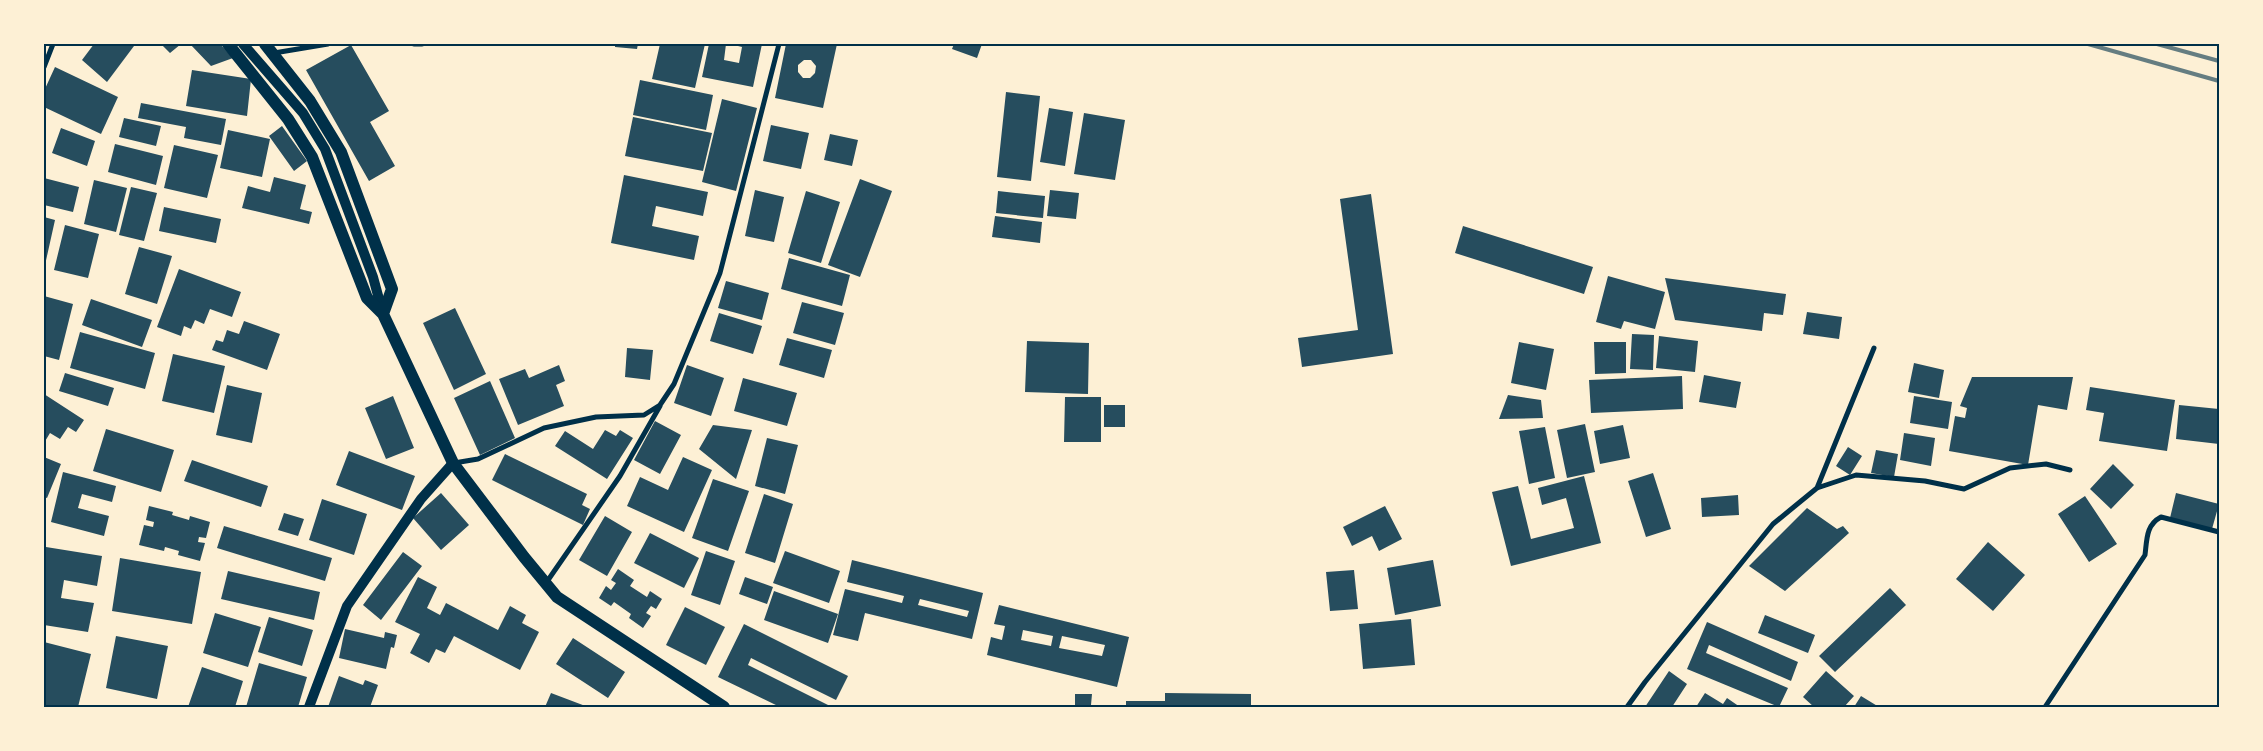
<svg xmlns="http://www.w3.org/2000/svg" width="2263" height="751" font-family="Figtree,sans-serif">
<rect width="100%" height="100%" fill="#fdf0d5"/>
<path fill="#264d5e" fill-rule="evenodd" d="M94,44H131L134,46L107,82L82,60Z
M161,44H181L170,53Z
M190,44H220L233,58L211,66Z
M615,44H638L637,49L615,47Z
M660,44H705L695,88L652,79Z
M709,44H726L724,60L739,63L742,47L730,44H762L753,87L702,77Z
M786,44H837L823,108L775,98ZM804,60H811L816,66L815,73L810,78H803L798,72V65Z
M954,44H982L977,58L952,49Z
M351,45L389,111L370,122L395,166L369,181L306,70Z
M55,67L118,97L101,134L44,107V91Z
M192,70L251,79L247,116L186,106Z
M640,80L713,95L706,130L633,115Z
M1006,92L1040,96L1031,181L997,177Z
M722,99L757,108L736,191L702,182Z
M141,103L226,119L221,145L184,138L186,127L138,118Z
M1049,108L1073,112L1065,166L1040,162Z
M1084,113L1125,120L1115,180L1074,174Z
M633,117L712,133L703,171L625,156Z
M124,118L161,126L156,146L119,137Z
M771,125L809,133L801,169L763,161Z
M282,126L307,161L294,171L269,136Z
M61,128L95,141L87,166L52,153Z
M228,130L270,139L262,177L220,168Z
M830,134L858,140L852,166L824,160Z
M115,144L163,156L156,185L108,172Z
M174,145L218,155L207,198L164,188Z
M624,175L708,192L703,216L656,206L652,226L699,236L694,260L611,243Z
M274,177L306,185L300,209L312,212L309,224L242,208L248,186L270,192Z
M44,178L79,187L73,212L44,205Z
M860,179L892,191L860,277L828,265Z
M94,180L127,188L116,232L84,224Z
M131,187L157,193L144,241L119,235Z
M755,190L784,197L774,242L745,236Z
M1050,190L1079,193L1076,219L1047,216Z
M806,191L840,202L821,263L788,253Z
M998,191L1045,196L1043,218L996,213Z
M1371,194L1393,354L1302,367L1298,338L1358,330L1340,199Z
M164,207L221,219L216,243L159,231Z
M995,216L1042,222L1040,243L992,237Z
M44,217L55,220L45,265H44Z
M65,225L99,234L88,278L54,270Z
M1463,226L1593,267L1584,294L1455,253Z
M139,247L172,256L157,304L125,294Z
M789,258L850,275L842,306L781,289Z
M179,269L241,292L232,317L210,309L204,324L195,320L191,329L184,326L181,336L157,327Z
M1608,276L1665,292L1655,329L1624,321L1621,329L1596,322Z
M1665,278L1786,294L1783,315L1764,313L1762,331L1675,320Z
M726,281L769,293L762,320L718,308Z
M44,296L73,304L59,360L44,356Z
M91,299L152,320L142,347L82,325Z
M802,302L844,313L835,345L793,333Z
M455,308L486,374L454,390L423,323Z
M1807,312L1842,317L1839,339L1803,334Z
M719,313L762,326L753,354L710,341Z
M244,321L280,334L267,370L212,350L216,340L223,342L227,330L239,334Z
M80,332L155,353L145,389L70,368Z
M1632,334L1654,335L1653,370L1630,369Z
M1659,336L1698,341L1695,372L1656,368Z
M787,338L832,350L824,378L779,365Z
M1027,341L1089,343L1088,394L1025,392Z
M1519,342L1554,349L1546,390L1511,383Z
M1594,342H1626V373L1595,374Z
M627,348L653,350L650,380L625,377Z
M173,354L225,366L214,413L162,401Z
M1914,363L1944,370L1939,398L1908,392Z
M559,365L565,381L556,385L564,406L518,425L499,379L525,369L529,378Z
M687,365L724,378L711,416L674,403Z
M65,373L114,388L108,406L59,391Z
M1704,375L1741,382L1736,408L1699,402Z
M1682,376L1683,409L1591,413L1589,380Z
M1972,377H2073L2067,410L2038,405L2028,465L1949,451L1955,416L1965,418L1967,408L1960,406Z
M743,378L797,393L787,426L734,411Z
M490,381L515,438L480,455L454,398Z
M227,385L262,393L252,443L216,435Z
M2090,387L2175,400L2167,451L2099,441L2104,413L2086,410Z
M44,394L84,420L76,432L68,427L60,439L50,433L44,443Z
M1508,395L1541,400L1543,418L1499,419Z
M393,396L414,448L386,459L365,408Z
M1914,396L1952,402L1948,429L1910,423Z
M1065,397H1101V442H1064Z
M1104,405H1125V427H1104Z
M2179,405L2219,409V444L2176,439Z
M655,421L681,435L660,474L634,460Z
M1585,424L1595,472L1567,478L1557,430Z
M713,425L752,430L736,479L699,449Z
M1623,425L1630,458L1600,464L1594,431Z
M1545,427L1555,478L1529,484L1519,431Z
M106,429L174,450L161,492L93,471Z
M605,430L616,436L620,430L633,438L607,479L555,446L565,431L593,449Z
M1904,433L1935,438L1931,466L1900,460Z
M767,438L798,445L785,494L755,486Z
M1848,447L1862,456L1850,475L1836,466Z
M1876,450L1898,454L1894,477L1871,473Z
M349,451L415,476L402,510L336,485Z
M505,454L587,494L582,505L590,509L583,525L492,480Z
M44,457L61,464L47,498L44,497Z
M683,457L712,470L684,532L627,506L640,477L668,490Z
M192,460L268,486L261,507L184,481Z
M2113,464L2134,485L2111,509L2090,489Z
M63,472L116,486L112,502L82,494L78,508L109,516L104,536L51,522Z
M1653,473L1671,529L1646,537L1628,481Z
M1584,476L1601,543L1511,566L1492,492L1518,486L1531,539L1574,528L1566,498L1542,505L1538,488Z
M713,479L749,491L728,551L692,538Z
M441,493L469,525L441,550L413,518Z
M2176,493L2219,504L2212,529L2170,518Z
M764,494L793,504L775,563L745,553Z
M1738,495L1739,515L1702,517L1701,498Z
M2085,496L2117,544L2089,562L2058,514Z
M322,499L367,514L354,555L309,540Z
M149,506L173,512L172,515L189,520L190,516L210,522L206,538L199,537L198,542L205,543L200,561L178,555L179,551L165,547L164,551L139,545L144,525L153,527L154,522L146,520Z
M1385,506L1402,539L1379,551L1372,536L1352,546L1343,527Z
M1807,508L1837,529L1843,526L1849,533L1785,591L1749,566Z
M284,513L304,519L298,536L278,530Z
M605,516L632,532L607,576L579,560Z
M224,526L332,558L325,581L217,548Z
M650,533L699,558L684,588L634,563Z
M1988,542L2025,575L1993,611L1956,579Z
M46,547L102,556L97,586L64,580L61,598L94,603L88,632L44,625V560Z
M706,551L735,561L720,605L691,595Z
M785,551L840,571L829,603L773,583Z
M403,552L422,566L381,620L363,605Z
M120,558L201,572L192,624L112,611Z
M852,560L983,593L972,639L865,613L858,641L833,635L845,589L902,603L904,596L847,582ZM920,599L969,611L967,617L918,605Z
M1433,560L1441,606L1395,615L1387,568Z
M618,569L634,580L630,586L647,597L650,591L662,599L656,609L651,606L646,613L651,616L643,628L629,618L631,614L614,602L611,606L599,598L606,586L611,590L616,583L611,580Z
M1354,570L1358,609L1330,611L1326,572Z
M228,571L320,592L314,620L221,599Z
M418,577L437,587L427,608L440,615L446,603L498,630L510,606L526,615L522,623L539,632L520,670L454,636L445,653L436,649L429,663L410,653L420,634L395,622Z
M745,577L773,587L767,604L739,594Z
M1890,588L1906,605L1835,672L1819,656Z
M774,591L838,614L828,643L764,620Z
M999,605L1129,637L1117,687L987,655L991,637L1002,640L1005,626L994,624ZM1023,630L1053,636L1051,646L1021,640ZM1062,636L1105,645L1102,656L1059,648Z
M685,607L725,627L706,665L666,645Z
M215,613L261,627L248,667L203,653Z
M1765,615L1815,635L1808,653L1758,633Z
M269,617L313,630L302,666L258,652Z
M1411,619L1415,665L1363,669L1359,624Z
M1707,622L1798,662L1791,681L1709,645L1706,653L1788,688L1779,707L1687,669Z
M744,624L848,676L836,700L751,658L748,665L832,707H780L718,677Z
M345,629L384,638L385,632L397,635L394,648L391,647L386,669L339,658Z
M116,636L168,646L157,699L106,688Z
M573,638L625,672L608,698L556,664Z
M44,642L91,654L78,707H44Z
M259,663L307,677L298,707H246Z
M202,667L243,681L235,707H188Z
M1669,671L1687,684L1672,707H1645Z
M1826,671L1854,696L1844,707H1814L1803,697Z
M339,676L363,685L365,680L378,685L370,707H328Z
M551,693L588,707H545Z
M1165,693L1251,694V707H1075V694H1092L1091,705H1126V701H1165Z
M1705,693L1723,704L1727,698L1740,707H1696Z
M1861,696L1879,707H1854Z"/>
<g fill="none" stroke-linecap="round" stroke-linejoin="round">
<path stroke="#003049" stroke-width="5" d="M414,44H422
M274,53L328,44
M44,67L53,44
M454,463L478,459L544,428L596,417L644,415L660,405L674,384L720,273L779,44
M1817,488L1874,348
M546,583L620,476L660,406
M1627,707L1645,682L1773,524L1817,488L1856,475L1925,481L1964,489L2010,468L2046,464L2070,470
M2045,707L2145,555C2147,539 2146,525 2161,517L2219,532"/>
<path stroke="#003049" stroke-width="10" d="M243,44L303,113L325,149L373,277L383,314
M309,707L347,606L421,499L453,463"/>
<path stroke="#003049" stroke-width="12" d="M228,44L288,119L312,157L367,298L383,314L453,463L524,557L557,597L724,707
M265,44L310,101L341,152L392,289L383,314"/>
<path stroke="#657d81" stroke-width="4" d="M2088,44L2219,81
M2157,44L2219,61"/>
</g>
<rect width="2263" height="751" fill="none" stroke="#fdf0d5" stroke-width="90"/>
<rect x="45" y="45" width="2173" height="661" fill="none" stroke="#003049" stroke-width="2"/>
</svg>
